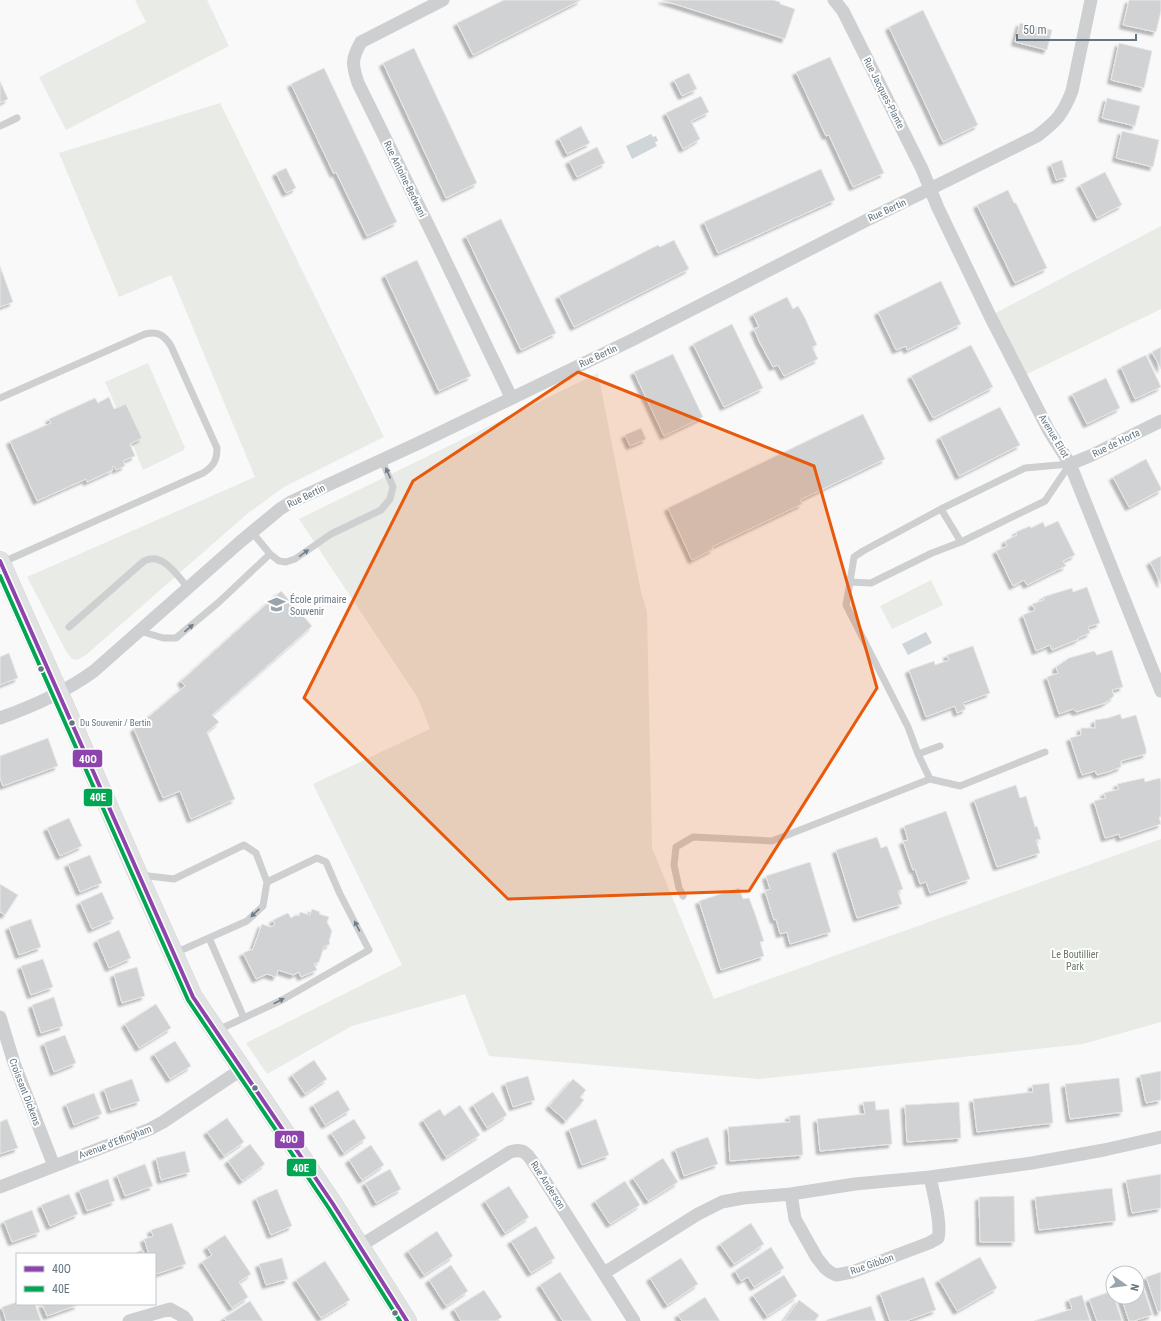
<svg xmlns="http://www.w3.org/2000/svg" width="1161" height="1321" font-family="'Roboto Condensed',sans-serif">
<defs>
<filter id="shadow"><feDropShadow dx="-3.5" dy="3.5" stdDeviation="1" flood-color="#0004"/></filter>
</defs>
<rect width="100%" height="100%" fill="#f9f9f9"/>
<path fill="#e8ebe6" d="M135,0H207L229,46L66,130L39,77L146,22Z
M220,103L384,437L284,487L247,514L86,655L77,660L72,659L67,653L27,577L255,477L171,275L119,297L59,153Z
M1161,226V309L1021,377L990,316Z
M148,363L185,448H184V450L143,470L132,443L141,438L126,404L114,409L116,407L105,382Z
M598,373L641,592L647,612L652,848L714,999L1161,839V1022L1083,1044L759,1079L489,1056L465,994L352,1026L267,1074L246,1043L402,965L313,784L430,729L418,698L299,519Z
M931,580L943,605L892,629L880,606Z"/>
<path fill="#ced6d9" d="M651,134L653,137L656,136L658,141L655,142L657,146L632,159L626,146Z
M926,632L932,643L908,655L902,644Z"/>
<path fill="#d0d2d3" stroke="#e8e8e8" filter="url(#shadow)" d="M504,0H581L473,55L457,23Z
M662,0H773L780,2V4L795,9L785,39Z
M1129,0H1161V11L1156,32L1123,25Z
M923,10L978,125L943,142L889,27Z
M1020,23L1052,30L1047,50L1015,42Z
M1119,43L1152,51L1144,88L1111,80Z
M414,48L477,183L446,198L383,63Z
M830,57L884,173L853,187L829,135L826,136L796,72Z
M324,68L397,222L367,236L336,172L334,174L291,84Z
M689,73L697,89L682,96L674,80Z
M0,81L8,99L0,103Z
M701,96L709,112L691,121L700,139L683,149L666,113Z
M1107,98L1140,106L1135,126L1102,118Z
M581,126L590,143L567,154L559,138Z
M1122,131L1159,140L1153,167L1116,158Z
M597,147L605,163L577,177L569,161Z
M1062,160L1067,177L1056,180L1051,164Z
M286,168L296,188L286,193L276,173Z
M821,169L835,200L718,253L704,222Z
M1105,172L1122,205L1097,218L1080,185Z
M1008,190L1014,203H1016L1047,268L1015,283L977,205Z
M501,219L556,333L521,350L466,236Z
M674,240L689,269L574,327L559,296L658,245L660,247Z
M417,260L471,376L439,391L385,275Z
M0,266L13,302L0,307Z
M941,281L961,324L907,350L906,346L896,350L878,312Z
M787,297L793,309L798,306L805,318L817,345L812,347L818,359L784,376L778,365L773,367L759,341L754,329L759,327L753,314Z
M732,324L763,388L724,407L693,344Z
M971,345L993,387L933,418L911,376Z
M1161,347V369L1152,352Z
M673,354L703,417L664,436L634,372Z
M1146,355L1161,387L1135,399L1121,367Z
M1106,378L1120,408L1087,424L1072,394Z
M109,397L114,409L126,404L142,438L130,444L135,456L123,461L125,466L116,470L114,466L112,467L113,470L87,482L86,479L37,501L10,441L51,423L49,419L95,398L98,403Z
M1000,407L1020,445L959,476L940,437Z
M863,414L885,459L800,500L802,504L712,547L713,549L692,560L668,508Z
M641,428L646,439L630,446L625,435Z
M1146,459L1161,488V490L1129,507L1113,477Z
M1058,521L1075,555L1063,561L1066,566L1053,572L1027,585L1024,580L1013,586L996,551L1007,546L1005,541L1017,535L1016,532L1030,526L1031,528L1043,522L1045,527Z
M1161,556V584L1150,562Z
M1087,587L1100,623L1088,627L1090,633L1078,638L1079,639L1052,650L1050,645L1036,651L1023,615L1035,610L1032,604L1044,600L1043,597L1072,588L1073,592Z
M281,591L312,626L212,715L219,722L207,732L235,799L191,819L180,791L163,798L134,729L185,686L181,681Z
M973,646L990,693L963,703L966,709L957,713L955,706L926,717L909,670L934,661L935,665L949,660L947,655Z
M1112,650L1123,687L1112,690L1114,696L1105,703L1076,712L1073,709L1059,714L1047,677L1058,673L1056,667L1069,658L1094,651L1097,655Z
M9,653L18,678L0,685V657Z
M1120,714L1122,719L1136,715L1146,749V754L1121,761V767L1108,772L1097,775L1095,771L1082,775L1070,738L1081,735V728H1095V720L1108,718Z
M48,738L58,766L3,786L0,778V756Z
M1144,778L1145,782L1160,778L1161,782V817H1159L1161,824L1120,838L1119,834L1105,838L1094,801L1106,798L1104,793L1119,789L1117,784Z
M1016,785L1020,798L1026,796L1035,827L1037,826L1041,839L1036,840L1040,853L997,867L974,800Z
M946,811L970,879L930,893L926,882L920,884L915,869L913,870L903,841L908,840L904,826Z
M69,818L82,846L60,856L47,828Z
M877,837L881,848L887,846L898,875L903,889L898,891L902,904L857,918L836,850Z
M90,855L102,883L80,892L68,864Z
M810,862L831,932L790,944L787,932L780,934L776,919L774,920L765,891L770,889L766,876Z
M0,884L18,895L5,915L0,912Z
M739,888L743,899L749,898L754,911L764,941L760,942L764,956L721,970L699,901Z
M102,892L114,919L92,929L80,902Z
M312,909L320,912L319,914L329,917L327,922L332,931L329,941L330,944L324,947L319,962L314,964L317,970L301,977L299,972L293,975L278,970L276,977L267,974L256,979L243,953L253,949L262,924L270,927L275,925L273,920L288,913L291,918L296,915L299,916L300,912L310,915Z
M31,919L41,947L19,955L9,927Z
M119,930L131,958L109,968L97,940Z
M43,959L53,987L31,995L21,966Z
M137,967L145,996L122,1003L114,974Z
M54,997L63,1026L41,1033L32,1005Z
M156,1004L171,1028L139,1048L125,1024Z
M65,1035L76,1063L54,1072L44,1043Z
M175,1041L191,1066L170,1079L154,1054Z
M314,1060L327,1079L305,1094L292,1075Z
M1161,1071V1100L1146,1103L1140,1075Z
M528,1076L535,1100L513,1107L505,1083Z
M1119,1078L1123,1112L1070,1119L1065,1084Z
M132,1079L140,1101L111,1110L104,1089Z
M573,1079L586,1090L580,1097L584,1100L566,1121L549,1106Z
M1049,1083L1053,1123L977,1132L973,1099L1033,1092L1032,1085Z
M338,1090L350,1110L325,1125L313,1105Z
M493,1092L507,1115L487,1128L473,1105Z
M94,1093L102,1114L74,1125L66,1104Z
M875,1101L876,1110L889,1109L892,1144L820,1151L817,1119L865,1114L863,1102Z
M959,1102L961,1138L907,1142L905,1105Z
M460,1105L480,1135L446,1157L423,1120L440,1109L444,1116Z
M800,1115L803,1155L730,1161L728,1127L790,1122L789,1116Z
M227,1118L244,1142L224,1156L207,1132Z
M7,1119L18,1148L0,1154V1122Z
M354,1119L366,1138L344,1153L331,1133Z
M596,1119L609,1155L582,1165L569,1129Z
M708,1137L718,1164L684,1176L675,1149Z
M250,1144L265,1164L242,1181L228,1161Z
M371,1145L384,1165L362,1180L349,1160Z
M185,1151L190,1172L161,1180L156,1158Z
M663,1158L678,1182L648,1201L633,1178Z
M145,1164L153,1186L125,1196L117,1175Z
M390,1169L401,1189L376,1203L365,1183Z
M1161,1174V1208L1132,1213L1126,1180Z
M108,1179L115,1201L87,1211L79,1190Z
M625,1181L640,1205L610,1224L595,1201Z
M509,1186L529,1217L505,1233L485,1201Z
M1112,1188L1116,1221L1039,1230L1035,1197Z
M277,1189L292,1226L271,1235L256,1198Z
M69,1194L78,1214L50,1226L41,1205Z
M1014,1196L1015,1242H980L979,1197Z
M32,1210L40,1232L12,1242L4,1221Z
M172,1223L186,1264L157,1274L155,1270V1254H149L144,1239L153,1236L151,1230Z
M751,1223L764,1244L734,1264L720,1244Z
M536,1226L555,1258L531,1273L511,1241Z
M437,1231L453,1256L424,1275L408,1251Z
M225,1235L251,1274L239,1282L248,1297L232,1308L202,1262L212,1255L207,1247Z
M771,1247L784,1268L754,1287L748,1277L741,1281L735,1271Z
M142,1250L144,1254H133Z
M980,1257L997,1288L957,1311L939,1280Z
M282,1258L288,1279L266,1285L259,1264Z
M681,1258L698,1284L667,1305L650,1278Z
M325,1261L350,1300L321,1318L296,1280Z
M451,1265L468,1291L446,1306L429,1280Z
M1138,1271L1152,1315L1134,1321H1129L1121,1297H1137V1273H1130Z
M560,1272L592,1321H563L540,1285Z
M1161,1272V1311L1158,1312L1146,1277Z
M784,1275L797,1296L767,1316L753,1295Z
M924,1277L936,1310L906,1321H890L880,1293Z
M484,1290L502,1317L496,1321H461L454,1309Z
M1112,1291L1113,1297H1114L1122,1321H1097L1089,1299Z
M1082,1295L1090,1321H1034L1072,1309L1069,1299Z
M705,1297L720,1321H682L678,1315Z
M799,1300L819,1315L815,1321H784Z
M250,1301L263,1321H226L224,1318Z
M17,1302V1304H35L41,1321H6L2,1307Z
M42,1304H77L78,1305L47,1316Z
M871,1306L876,1321H827L826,1320Z"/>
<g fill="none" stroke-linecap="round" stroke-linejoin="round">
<defs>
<path id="secondary" d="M0,561L69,716L135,868L193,997L333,1204L407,1321"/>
</defs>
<use href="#secondary" stroke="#d5d6d7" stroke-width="20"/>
<path stroke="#cecfd0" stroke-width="7" d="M0,126L17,118
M0,398L145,334C158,331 164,335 171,346L217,448C217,460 214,466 203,473L1,563
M941,509L961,542
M252,532L270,554L279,561L286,562L295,559L331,534L381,510L390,499L393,487L382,460
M850,582L854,557L863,551L941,509L1025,468L1070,464
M69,627L144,561C162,551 178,576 188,588
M140,631L163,638H176L219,602L270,554
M918,754L940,746
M930,779L960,786L1045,752
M140,875L174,879L244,845L256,853L267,882
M683,896L679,888L674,865L676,847L693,837L772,841L930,779L918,754L908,727L846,605L850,582L871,583L932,553L961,542L1045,501L1070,464
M209,938L244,1018
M175,953L247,921L263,906L267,882L317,858L326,862L340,894L369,950L282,1000L216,1031"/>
<path stroke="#cecfd0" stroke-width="13" d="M443,0L361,42C351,60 352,64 358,83L433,235L511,397
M834,0L843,11L922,169L938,208L990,316L1049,431L1070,464L1161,691
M1070,464L1090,456L1161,421
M0,718C34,706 65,692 94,671L240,542L280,509L291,502L423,441L632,340L867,220L1037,136C1057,121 1063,114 1072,91L1091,0
M0,1017L14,1063L54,1166
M0,1187L150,1129L163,1122L242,1069
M791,1194L795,1219L817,1258L825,1268L830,1272L836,1275L852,1272L929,1243L938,1238C942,1225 933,1191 930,1177
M360,1246L510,1152C525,1147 529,1156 536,1167L634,1321
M604,1273L698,1214L722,1202L743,1198L791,1194L855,1184L930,1177L1032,1163L1104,1150L1161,1137
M129,1321L170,1309L184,1317L187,1321"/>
<use href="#secondary" stroke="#e1e2e2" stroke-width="19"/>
<defs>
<path id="bus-1" d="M0,561L193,997L333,1204L407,1321"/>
<path id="bus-2" d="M0,576L188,1000L328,1207L400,1321"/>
</defs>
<use href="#bus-1" stroke="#fff" stroke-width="7"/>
<use href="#bus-2" stroke="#fff" stroke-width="7"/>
<use href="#bus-1" stroke="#8e44ad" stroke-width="4"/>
<use href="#bus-2" stroke="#00a651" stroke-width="4"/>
</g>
<defs><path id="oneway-solid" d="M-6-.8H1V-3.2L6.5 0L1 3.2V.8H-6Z"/></defs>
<g fill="#707f8b">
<use href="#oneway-solid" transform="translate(388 473) rotate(-114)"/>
<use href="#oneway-solid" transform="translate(304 553) rotate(-36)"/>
<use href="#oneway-solid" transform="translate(189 628) rotate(-40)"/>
<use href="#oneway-solid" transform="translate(255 913) rotate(137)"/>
<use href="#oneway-solid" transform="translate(357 926) rotate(-117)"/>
<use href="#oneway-solid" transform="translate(279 1001) rotate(-27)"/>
</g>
<path fill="#e8590c" fill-opacity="0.2" stroke="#e8590c" stroke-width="3" stroke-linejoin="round" d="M578,372L814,466L877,688L749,891L508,899L304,698L413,481Z"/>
<defs>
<symbol id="school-bare" viewBox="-9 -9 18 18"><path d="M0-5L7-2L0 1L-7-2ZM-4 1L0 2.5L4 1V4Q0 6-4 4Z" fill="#99a4ac" stroke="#fff" stroke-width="2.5" paint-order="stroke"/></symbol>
</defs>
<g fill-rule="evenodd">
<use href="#school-bare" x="264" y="592" width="25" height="25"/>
</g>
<g fill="#657683" stroke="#fff" stroke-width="1.5">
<circle cx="41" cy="669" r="3.5"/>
<circle cx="72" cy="723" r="3.5"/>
<circle cx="255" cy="1088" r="3.5"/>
<circle cx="395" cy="1313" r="3.5"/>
</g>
<g text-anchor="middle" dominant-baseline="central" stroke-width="4" stroke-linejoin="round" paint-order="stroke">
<g font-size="9" fill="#657683" stroke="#fff" text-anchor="start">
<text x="80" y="723">Du Souvenir / Bertin</text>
</g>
<g font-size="10" fill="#657683" stroke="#fff">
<text transform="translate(884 93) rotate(63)">Rue Jacques-Plante</text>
<text transform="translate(405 179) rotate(64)">Rue Antoine-Bedwani</text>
<text transform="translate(887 210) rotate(-25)">Rue Bertin</text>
<text transform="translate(598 356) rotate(-25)">Rue Bertin</text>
<text transform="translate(1054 436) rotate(59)">Avenue Eliot</text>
<text transform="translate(1116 443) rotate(-26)">Rue de Horta</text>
<text transform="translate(306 496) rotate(-26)">Rue Bertin</text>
<text transform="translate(25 1092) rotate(69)">Croissant Dickens</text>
<text transform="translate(115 1142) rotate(-21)">Avenue d'Effingham</text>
<text transform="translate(548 1185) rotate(57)">Rue Anderson</text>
<text transform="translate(872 1264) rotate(-19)">Rue Gibbon</text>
</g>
<g font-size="10" fill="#657683" stroke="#fff" text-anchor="start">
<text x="290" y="599">École primaire<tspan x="290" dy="12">Souvenir</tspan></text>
</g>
<g font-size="10" fill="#687a64" stroke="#fff">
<text x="1075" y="954">Le Boutillier<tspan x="1075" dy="12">Park</tspan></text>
</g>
</g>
<g stroke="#fff" stroke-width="1.5">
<rect x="72" y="749" width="31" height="19" rx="4" fill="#8e44ad"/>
<rect x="83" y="788" width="30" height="19" rx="4" fill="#00a651"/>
<rect x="274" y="1130" width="31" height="19" rx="4" fill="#8e44ad"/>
<rect x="286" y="1158" width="31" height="19" rx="4" fill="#00a651"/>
</g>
<g font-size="11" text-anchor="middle" font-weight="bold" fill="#fff">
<text x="88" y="763">40O</text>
<text x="98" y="801">40E</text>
<text x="289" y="1143">40O</text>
<text x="301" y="1172">40E</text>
</g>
<rect x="16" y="1253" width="140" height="52" fill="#ffffff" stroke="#c1c8cd"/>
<rect x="24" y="1266" width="20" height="6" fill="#8e44ad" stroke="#c1c8cd"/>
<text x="52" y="1273" font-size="12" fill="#657683">40O</text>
<rect x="24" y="1286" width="20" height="6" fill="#00a651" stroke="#c1c8cd"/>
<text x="52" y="1293" font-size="12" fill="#657683">40E</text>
<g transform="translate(1125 1285) rotate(104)"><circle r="19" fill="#ffffff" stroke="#c1c8cd"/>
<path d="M0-3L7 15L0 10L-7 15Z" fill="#99a4ac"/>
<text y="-6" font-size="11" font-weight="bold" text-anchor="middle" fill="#657683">N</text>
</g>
<path d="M1017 34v6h119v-6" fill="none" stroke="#657683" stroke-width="2"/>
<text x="1023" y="34" font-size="12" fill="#657683" stroke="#ffffff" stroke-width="3" paint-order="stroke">50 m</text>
</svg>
